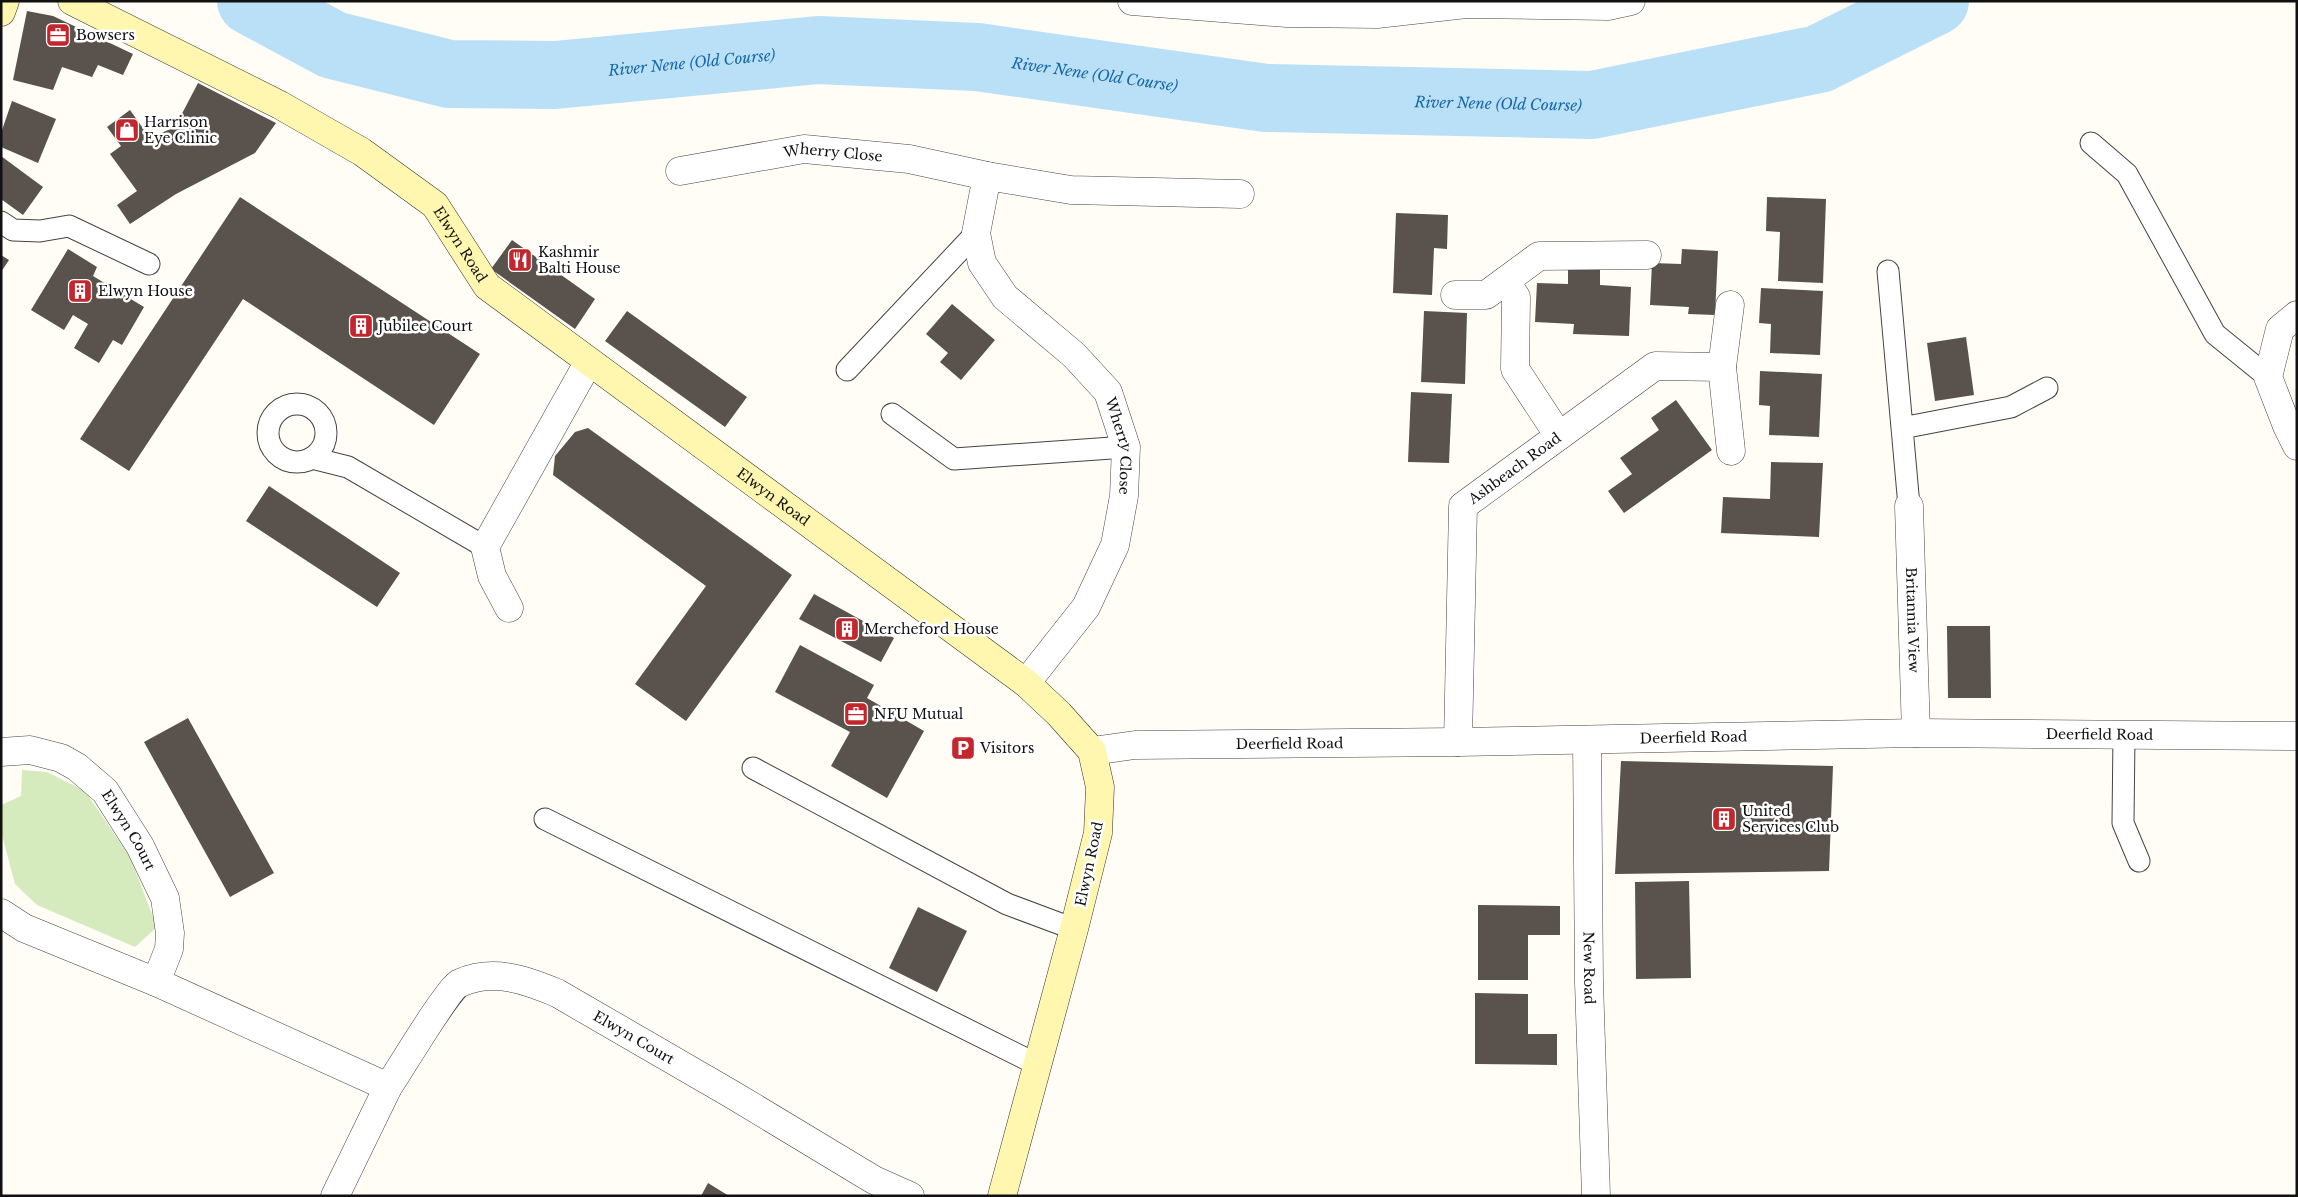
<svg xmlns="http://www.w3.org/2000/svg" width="2298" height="1197" font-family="'Libre Baskerville',serif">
<rect width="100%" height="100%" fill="#fffdf5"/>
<path fill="#d5ebbd" d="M22,770L47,772L85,791L130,857L157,927L135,947L37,905L15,884L1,831V805L21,796Z"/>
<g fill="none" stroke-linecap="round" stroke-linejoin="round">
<path stroke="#b9e0f7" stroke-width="68" id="s1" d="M251,1L333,45L449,74L555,75L818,50L977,57L1266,98L1592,105L1819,59L1935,1"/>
</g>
<path fill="#5a524d" d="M27,11L53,16L133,54L123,75L98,65L92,77L62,67L53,90L13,80Z
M198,83L276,123L255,153L176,194L130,224L117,205L137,191L110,154L121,146L107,127L130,110L150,138L175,127Z
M12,101L56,119L38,163L1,147V133Z
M1,156L43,187L23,215L1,199Z
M240,197L480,354L434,425L243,299L129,471L80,439Z
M1767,197L1826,199L1823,283L1778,281L1780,232L1766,231Z
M1396,213L1448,215L1447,249L1434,248L1432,295L1393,293Z
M512,240L595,299L575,329L491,269Z
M68,249L97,267L93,276L144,307L122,345L113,340L99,363L74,348L88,324L73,315L64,330L31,310Z
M1682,249L1718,251L1715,315L1688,314L1689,307L1650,305L1652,263L1681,264Z
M1,255L9,260L1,272Z
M1568,265L1600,266V285L1631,287L1629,336L1573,334L1574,324L1535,322L1537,283L1568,284Z
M1761,288L1823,291L1820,355L1770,353L1771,324L1759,323Z
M952,304L995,340L961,380L940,362L948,353L926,334Z
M627,311L747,397L725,427L605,341Z
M1424,311L1467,313L1465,384L1421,382Z
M1966,337L1974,395L1935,401L1927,343Z
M1760,371L1822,374L1819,437L1769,435L1770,406L1759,405Z
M1411,392L1452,394L1449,463L1408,462Z
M1676,400L1712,450L1624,513L1608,491L1632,474L1620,458L1659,430L1651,418Z
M588,428L792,575L686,721L635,684L706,586L553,475L555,456L575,432Z
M1771,462L1823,463L1819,537L1721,533L1723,497L1770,499Z
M269,486L400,573L377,607L246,521Z
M814,594L894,638L881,662L799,619Z
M1947,626H1990L1991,698H1948Z
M800,645L874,685L867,698L924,731L887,798L831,766L850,732L775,692Z
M188,718L274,873L230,897L144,742Z
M1621,761L1833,766L1829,871L1615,874Z
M1689,881L1691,978L1636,979L1635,882Z
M1478,905L1560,906V935H1528V980H1478Z
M918,907L967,931L937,992L889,968Z
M1475,993L1528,994V1034H1557V1065L1475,1064Z
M708,1183L729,1196H701Z"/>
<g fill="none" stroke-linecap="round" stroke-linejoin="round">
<defs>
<path id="lane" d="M2091,143L2127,174L2215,334L2268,377
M1,222L13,230L40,231L69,226L149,264
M1888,271L1909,506
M847,370L976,233
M268 433a29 29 0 1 1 58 0a29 29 0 1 1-58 0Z
M892,414L954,459L1126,447
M1902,428L2011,407L2047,388
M312,458L348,467L485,547
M2124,735L2123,823L2139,861
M753,768L1007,904L1074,929
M545,819L1038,1065"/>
<g id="street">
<path d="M1132,1L1287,13L1377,14L1466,4L1608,6L1631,1"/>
<path id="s2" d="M680,171L804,149L909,159L987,176L1071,190L1240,194"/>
<path id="s3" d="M987,176L976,233L982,263L1005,297L1074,355L1108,392L1126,447L1124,496L1115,545L1086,607L1026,683"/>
<path d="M1505,281L1516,297L1515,369L1559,436"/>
<path d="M1455,295H1486L1539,256L1647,255"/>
<path d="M1730,305L1722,367L1731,451"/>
<path d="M2297,315L2280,329L2268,377L2287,426L2297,446"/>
<path id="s4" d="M1909,506L1916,733"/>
<path d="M509,608L492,576L485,547L588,363"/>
<path id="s5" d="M1587,740L1589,982L1596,1196"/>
<path id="s6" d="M1458,742L1463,506L1655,366L1722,367"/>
<path id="s7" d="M1092,751L1135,745L1458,742L1916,733L2297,736"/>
<path id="s8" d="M1,752L30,750L61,758L77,767L105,791L140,846L165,898L170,933L169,949L156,982"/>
<path id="s9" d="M1,913L24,928L156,982L388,1087C399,1071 449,987 460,983C493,968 526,980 557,993L733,1095L874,1180L910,1196"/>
<path d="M335,1196L388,1087"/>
</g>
<g id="secondary">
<path id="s10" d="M72,1L280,105L362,152L435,205L487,286L1026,683L1059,714L1092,751L1100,787L1098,833L1074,929L1002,1196"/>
<path d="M1,12L5,1"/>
</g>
</defs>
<use href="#lane" stroke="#444" stroke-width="23"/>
<use href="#street" stroke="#444" stroke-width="29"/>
<use href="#secondary" stroke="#333" stroke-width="29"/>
<use href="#lane" stroke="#fff" stroke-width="21"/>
<use href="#street" stroke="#fff" stroke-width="28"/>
<use href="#secondary" stroke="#fff6b0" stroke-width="28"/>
</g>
<defs>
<symbol id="office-square" viewBox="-11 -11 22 22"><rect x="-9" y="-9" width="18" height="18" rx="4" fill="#c4262e" stroke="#fff"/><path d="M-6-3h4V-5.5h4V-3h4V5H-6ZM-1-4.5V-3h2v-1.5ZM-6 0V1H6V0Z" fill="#fff"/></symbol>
<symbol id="shop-square" viewBox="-11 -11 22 22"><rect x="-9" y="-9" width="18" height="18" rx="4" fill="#c4262e" stroke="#fff"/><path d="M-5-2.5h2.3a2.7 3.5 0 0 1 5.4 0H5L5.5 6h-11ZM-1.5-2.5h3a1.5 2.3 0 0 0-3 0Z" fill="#fff"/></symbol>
<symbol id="restaurant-square" viewBox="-11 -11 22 22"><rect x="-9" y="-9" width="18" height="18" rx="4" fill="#c4262e" stroke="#fff"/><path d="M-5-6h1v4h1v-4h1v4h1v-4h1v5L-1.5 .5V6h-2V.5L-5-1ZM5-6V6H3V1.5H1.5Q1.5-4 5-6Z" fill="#fff"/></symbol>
<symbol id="building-square" viewBox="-11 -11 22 22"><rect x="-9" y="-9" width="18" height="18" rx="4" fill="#c4262e" stroke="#fff"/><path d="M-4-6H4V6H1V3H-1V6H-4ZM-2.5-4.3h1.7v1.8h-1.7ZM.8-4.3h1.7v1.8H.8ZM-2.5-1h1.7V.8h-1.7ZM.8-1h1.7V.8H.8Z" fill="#fff"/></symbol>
<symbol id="parking-square" viewBox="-11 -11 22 22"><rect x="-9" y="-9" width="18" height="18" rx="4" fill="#c4262e" stroke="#fff"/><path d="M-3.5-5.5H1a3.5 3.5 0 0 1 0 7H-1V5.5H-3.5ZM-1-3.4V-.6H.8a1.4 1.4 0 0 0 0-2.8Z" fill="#fff"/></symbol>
</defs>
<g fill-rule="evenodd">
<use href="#office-square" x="44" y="21" width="28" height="28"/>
<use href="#shop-square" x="113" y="116" width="28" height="28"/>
<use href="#restaurant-square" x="506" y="246" width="28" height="28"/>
<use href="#building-square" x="66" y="277" width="28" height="28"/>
<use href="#building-square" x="347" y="312" width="28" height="28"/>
<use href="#building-square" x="833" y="615" width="28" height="28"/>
<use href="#office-square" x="842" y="700" width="28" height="28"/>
<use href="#parking-square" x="949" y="734" width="28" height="28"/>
<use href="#building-square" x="1710" y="805" width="28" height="28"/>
</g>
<g text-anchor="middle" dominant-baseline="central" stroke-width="5" stroke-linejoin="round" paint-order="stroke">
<g font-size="14" fill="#111" stroke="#fff" text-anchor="start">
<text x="76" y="35">Bowsers</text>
<text x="144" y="122">Harrison<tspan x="144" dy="16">Eye Clinic</tspan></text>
<text x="538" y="252">Kashmir<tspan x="538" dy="16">Balti House</tspan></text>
<text x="98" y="291">Elwyn House</text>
<text x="378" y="326">Jubilee Court</text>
<text x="864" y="629">Mercheford House</text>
<text x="874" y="714">NFU Mutual</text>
<text x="980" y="748">Visitors</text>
<text x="1742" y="811">United<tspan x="1742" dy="16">Services Club</tspan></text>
</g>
<g font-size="14" fill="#111" stroke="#fff">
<text stroke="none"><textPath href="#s2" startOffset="155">Wherry Close</textPath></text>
<text stroke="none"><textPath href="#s10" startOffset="464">Elwyn Road</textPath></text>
<text stroke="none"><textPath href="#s3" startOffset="326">Wherry Close</textPath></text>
<text stroke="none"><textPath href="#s6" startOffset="300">Ashbeach Road</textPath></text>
<text stroke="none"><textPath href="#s10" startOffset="869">Elwyn Road</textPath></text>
<text stroke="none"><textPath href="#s4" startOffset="114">Britannia View</textPath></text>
<text stroke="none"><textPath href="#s7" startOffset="1008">Deerfield Road</textPath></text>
<text stroke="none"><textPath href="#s7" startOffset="602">Deerfield Road</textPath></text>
<text stroke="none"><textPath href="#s7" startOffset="198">Deerfield Road</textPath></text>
<text stroke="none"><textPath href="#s8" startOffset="162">Elwyn Court</textPath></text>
<text transform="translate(1089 864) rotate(-78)">Elwyn Road</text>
<text stroke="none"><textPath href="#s5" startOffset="228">New Road</textPath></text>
<text stroke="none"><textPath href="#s9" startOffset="741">Elwyn Court</textPath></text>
</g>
<g font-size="15" font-style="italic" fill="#1768a6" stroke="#fff">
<text stroke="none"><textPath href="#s1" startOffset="456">River Nene (Old Course)</textPath></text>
<text stroke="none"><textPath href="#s1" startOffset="861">River Nene (Old Course)</textPath></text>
<text stroke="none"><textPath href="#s1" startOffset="1266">River Nene (Old Course)</textPath></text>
</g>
</g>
<rect width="2298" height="1197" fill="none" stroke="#111111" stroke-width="5"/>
</svg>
